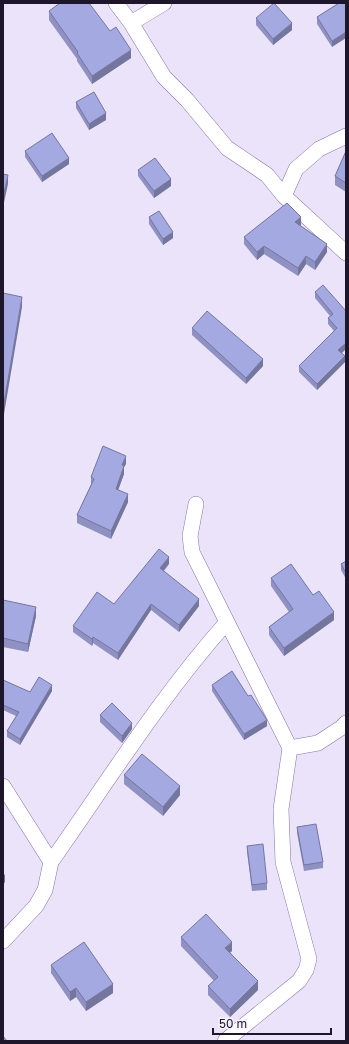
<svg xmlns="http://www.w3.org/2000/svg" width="349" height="1044" font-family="'Golos Text',sans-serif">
<rect width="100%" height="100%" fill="#ebe3fa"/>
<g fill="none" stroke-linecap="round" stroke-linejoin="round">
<defs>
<path id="minor" d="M116,3L131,23L164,77L187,100L227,148L267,175L284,196
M131,23L164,3
M346,136L319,149L296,169L284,196L346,253
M196,504L190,536L192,552L290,748L318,743L341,728L346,723
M3,786L51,862
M3,941L36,906L45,890L51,862C108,781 161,696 227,622
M225,1041L299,981L306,970L309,959L283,862L281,809L290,748"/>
</defs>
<use href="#minor" stroke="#8774a8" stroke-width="16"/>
<use href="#minor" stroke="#fff" stroke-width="15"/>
</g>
<path fill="#8e91c2" d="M339,3L332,47L317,24V17Z
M49,11L110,31L131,58L92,84L77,61V59L49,20Z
M256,18L292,30L273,45L256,25Z
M76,102L106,120L89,130L76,108Z
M25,151L69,164L42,182L25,157Z
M346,151V192L335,185V176Z
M138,170L171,186L154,198L138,176Z
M149,217L173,238L163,245L149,224Z
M301,225L300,226L327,252L315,270L306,264L298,276L264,254L257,260L244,244V237Z
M315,292L346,311V349L342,353L345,362L317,390L299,372V366L334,331L328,324V318L330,316L315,298Z
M192,328L263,366L246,384L192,335Z
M126,464L124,467V474L118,490L128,502L111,539L77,523V515L91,485V477Z
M346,561V579L341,570V564Z
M169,564L164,571L199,606L179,632L151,610L118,660L93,643L92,646L73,632V626L114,604Z
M271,578L313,595L334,620L284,656L269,635V627L289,612L271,586Z
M3,600L36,616L28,652L3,647Z
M3,680L30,692L52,691L20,745L7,737V731L16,716L3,710Z
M212,685L267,726L244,740L212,691Z
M100,715L132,729L122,743L100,722Z
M124,775L180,795L163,816L124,784Z
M297,827L323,862V868L304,871L297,833Z
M247,846L267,883V890L252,891L247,852Z
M181,937L232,951L230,952L258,990L230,1017L208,995V986L214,981L181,946Z
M51,965L113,993L86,1011L76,997L70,1001L51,973Z"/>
<path fill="#74769e" d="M292,23V30L273,45V39Z
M346,32V38L332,47V41Z
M131,50V58L92,84V76Z
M106,113V120L89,130V124Z
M69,158V164L42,182V176Z
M8,175V184L3,207V198Z
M171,179V186L154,198V191Z
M301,217V225L295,230V222Z
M173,232V238L163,245V239Z
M327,244V252L315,270V262Z
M264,246V254L257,260V252Z
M306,256V264L298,276V268Z
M22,297V307L3,420V409Z
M346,343V349L338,356V350Z
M345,356V362L317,390V384Z
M263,359V366L246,384V378Z
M126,456V464L124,467V474L116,496V489L122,465Z
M128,494V502L111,539V531Z
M169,557V564L160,574V568Z
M199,599V606L179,632V625Z
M151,604V610L118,660V653Z
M36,607V616L28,652V644Z
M334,612V620L284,656V648Z
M93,637V643L92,646V639Z
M52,685V691L20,745V739Z
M267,720V726L244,740V734Z
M132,723V729L122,743V736Z
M180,786V795L163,816V807Z
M5,874V882L3,885V876Z
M232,942V951L225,957V948Z
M258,981V990L230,1017V1009Z
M113,984V993L86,1011V1002Z
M76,988V997L70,1001V992Z"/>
<path fill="#a5a9e1" stroke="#74769e" d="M60,3H89L110,31L116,27L131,50L92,76L77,53L78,52L49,11Z
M274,3L292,23L273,39L256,18Z
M339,3H346V32L332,41L317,17Z
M94,92L106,113L89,124L76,102Z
M52,133L69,158L42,176L25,151Z
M346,151V183L335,176Z
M155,158L171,179L154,191L138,170Z
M3,174L8,175L3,198Z
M287,203L301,217L295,222L327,244L315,262L306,256L298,268L264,246L257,252L244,237Z
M159,211L173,232L163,239L149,217Z
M323,285L346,311V343L338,350L345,356L317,384L299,366L337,328L328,318L333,314L315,292Z
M3,293L22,297L3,409Z
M207,311L263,359L246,378L192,328Z
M103,446L126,456L122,465L124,466L116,489L128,494L111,531L77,515L94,479L91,477Z
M159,549L169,557L160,568L199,599L179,625L151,604L118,653L93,637L92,639L73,626L97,592L114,604Z
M346,561V573L341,564Z
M291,564L313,595L319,591L334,612L284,648L269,627L293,609L271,578Z
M3,600L36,607L28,644L3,638Z
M232,671L248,696L251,695L267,720L244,734L212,685Z
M39,677L52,685L20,739L7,731L19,712L3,705V680L30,692Z
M112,703L132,723L122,736L100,715Z
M142,754L180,786L163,807L124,775Z
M316,824L323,862L304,865L297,827Z
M263,844L267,883L252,885L247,846Z
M206,914L232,942L225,948L258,981L230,1009L208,986L218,977L181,937Z
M84,942L113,984L86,1002L76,988L70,992L51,965Z
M3,1036L7,1041H3Z"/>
<rect width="349" height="1044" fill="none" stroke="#1e162a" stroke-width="8"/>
<path d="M213 1028v6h118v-6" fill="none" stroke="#1e162a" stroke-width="2"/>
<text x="219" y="1028" font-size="12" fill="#1e162a" stroke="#f6f2fe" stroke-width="3" paint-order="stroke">50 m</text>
</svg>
